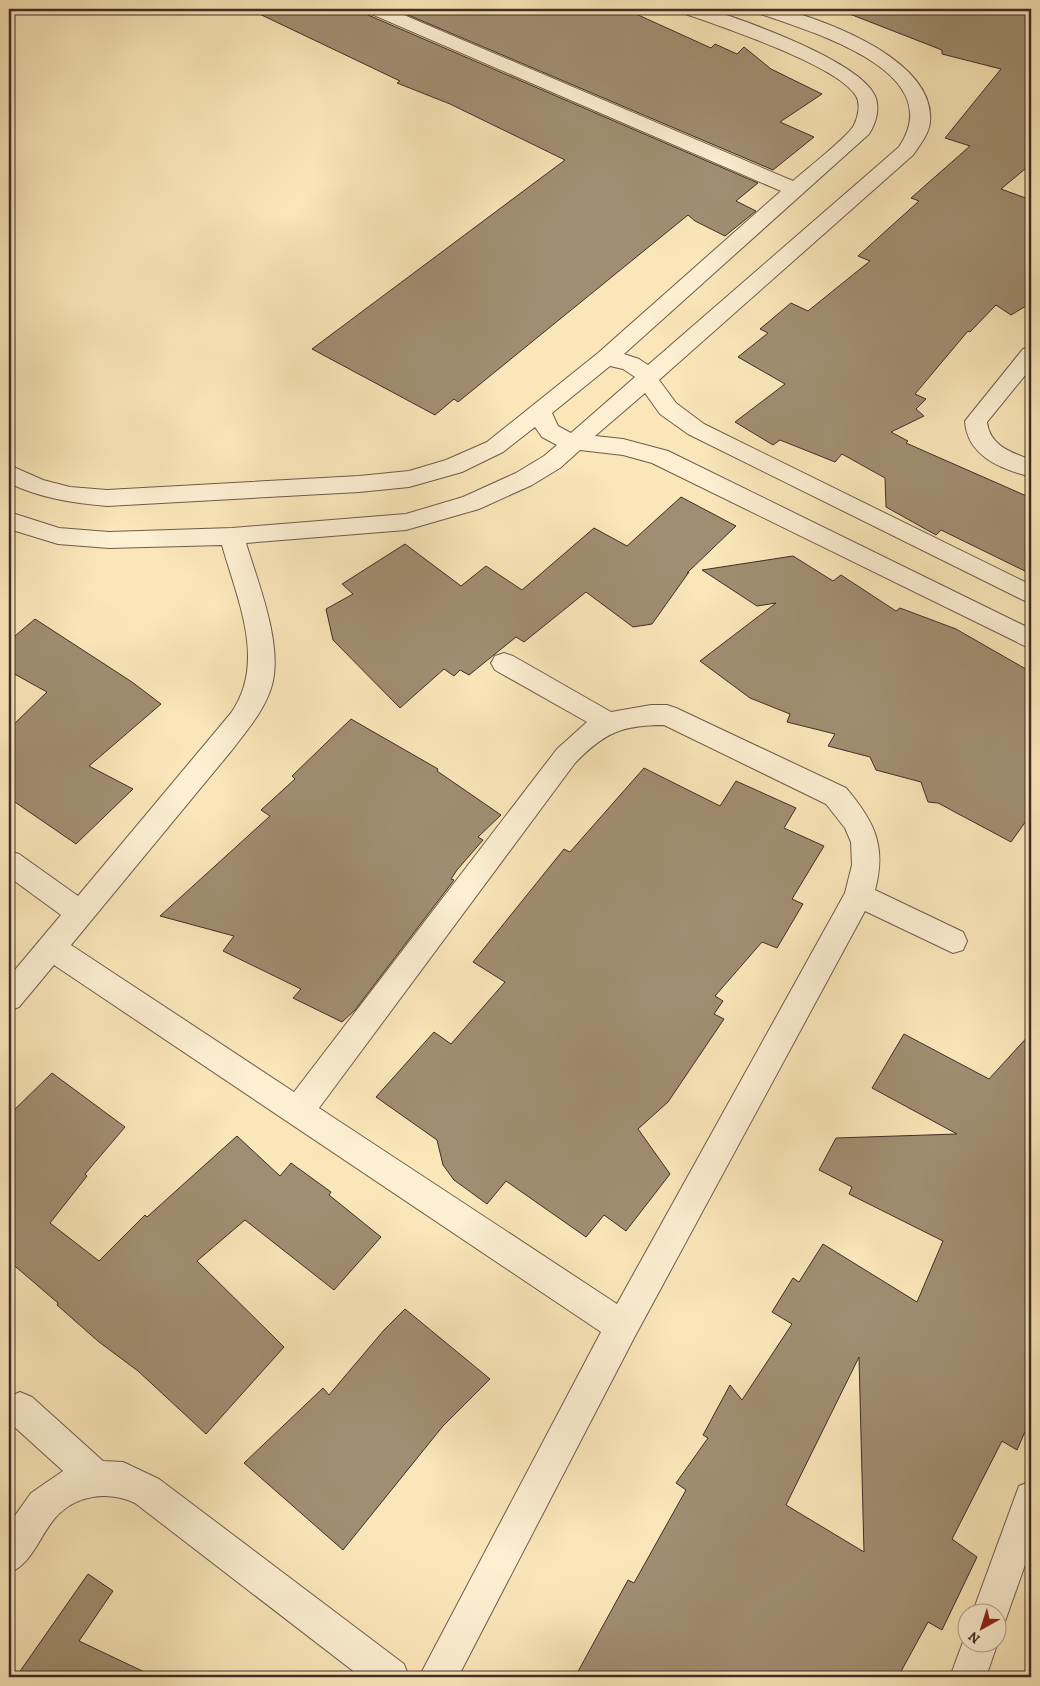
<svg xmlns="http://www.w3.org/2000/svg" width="1040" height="1686" font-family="Alegreya,serif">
<rect width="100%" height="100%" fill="#fae6b9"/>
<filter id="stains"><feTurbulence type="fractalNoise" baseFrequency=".004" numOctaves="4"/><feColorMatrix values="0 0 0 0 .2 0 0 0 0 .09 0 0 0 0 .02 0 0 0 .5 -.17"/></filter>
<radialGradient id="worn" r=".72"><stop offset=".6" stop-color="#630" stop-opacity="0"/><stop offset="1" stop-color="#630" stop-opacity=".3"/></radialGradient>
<path fill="#a18e72" stroke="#402e26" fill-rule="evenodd" d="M249,9H364L368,15L758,183L736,201L756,211L725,236L695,221L688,215L458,402L454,399L435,415L312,349L565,160L450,104L397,83L400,81Z
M394,9H625L711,48L715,44L737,54L744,47L771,69L822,94L780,122L814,137L773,170Z
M842,9H1012L1031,16V164L1001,189L1031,200V303L1011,315L996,305L970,332L968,331L915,394L926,399L916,409L924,416L891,432L908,441L906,443L1031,498V574L941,530L936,535L886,507L885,478L842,454L835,462L780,440L773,445L735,422L785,384L738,357L768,333L760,329L791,303L808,311L870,261L858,256L919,201L911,198L970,146L945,138L1001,69L942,54V50L842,11Z
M681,497L736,526L687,573L689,572L652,624L633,627L586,592L524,642L516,637L469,675L460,670L454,676L444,669L400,708L333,640L326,609L353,594L342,584L405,544L461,586L486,566L522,590L594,528L627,546Z
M793,556L833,581L841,575L896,611L900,608L956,629L1031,672V814L1011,842L938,803L928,802L921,782L876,770L870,757L828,746L835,734L787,722L790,714L750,698L700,661L776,603L757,606L702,570Z
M35,619L132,682L161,704L89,766L133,789L76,844L9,798V729L47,692L9,671V641Z
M351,719L438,769L437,771L501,815L478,837L483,840L457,870L451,879L454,880L355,1010L342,1022L293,998L301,989L223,951L234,936L160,916L270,816L261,810L295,779L292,776Z
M644,768L720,806L736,781L796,808L784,828L824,846L792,899L803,904L777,948L762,942L715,996L723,1001L714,1014L724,1019L668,1102L638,1129L670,1174L626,1231L604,1215L586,1237L506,1181L487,1204L454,1180L443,1165L437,1140L376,1097L434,1032L451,1044L505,982L473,962L564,849L570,852Z
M1031,1033V1418L1017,1450L1002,1441L952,1539L977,1557L942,1630L928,1622L898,1677H575L628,1580L634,1583L686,1490L676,1483L708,1438L703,1435L730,1385L742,1400L792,1324L772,1312L793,1278L799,1282L823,1244L917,1302L943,1241L849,1194L852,1187L819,1170L836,1138L957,1134L872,1088L904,1034L989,1079ZM859,1357L864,1552L786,1505Z
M52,1073L125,1127L85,1174L87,1176L50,1223L99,1261L145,1215L147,1217L237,1136L280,1176L291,1163L331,1192L329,1195L381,1237L334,1290L245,1220L197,1261L284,1347L206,1434L138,1371L99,1342L57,1305L58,1303L9,1261V1115Z
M405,1309L490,1379L443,1426L343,1550L244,1463L323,1388L329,1395L384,1330Z
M88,1574L113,1591L79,1641L155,1677H16Z"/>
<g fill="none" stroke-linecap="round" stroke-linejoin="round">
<defs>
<path id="minor" d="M366,9H390L793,181C804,171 850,135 854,125C858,117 861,104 856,96C838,65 719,26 683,13L680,9C689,9 699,7 707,9C745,20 856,60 874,94C881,107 876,123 869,134L624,354L639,359L648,365L899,147C951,70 808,31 758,13L755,9C764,9 774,7 782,9C828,21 936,61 930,122C929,134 920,145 913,155L659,380L676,403L704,424L1031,585V604L688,434L660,414L645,393L595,436L623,439L668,451L1031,629V649L652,463L623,455L580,450L560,468L532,485L479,509L406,530L246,543C258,583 283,644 272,685C265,710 247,730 232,750L71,945L294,1092L557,749L587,722L495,670L491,663L495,656L504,653L513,656L611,712L651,705H667L676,708L846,788C874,821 887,846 875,890L963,932L967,941L963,950L953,953L865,911L634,1338L458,1677H419L601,1332L54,965L19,1007L9,1011V977L61,915L9,877V851L19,854L78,896L231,713C267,662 237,599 222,545L109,548L58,544L9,529V512L59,528L109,532L232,528L406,514L463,497L516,473L544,456L557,445L542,437L535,427L503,452L462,472L409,487L359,492L107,506C72,503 40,498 9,483V465L43,480L70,487L107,490L359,476L409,471L446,460L487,442L598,353L781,191L369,13ZM610,366L623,369L635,377L571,433L558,426L552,413ZM664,725L826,804L845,828L851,842L852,865L845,893L617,1304L319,1108L575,763C604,733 622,725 664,725Z
M1031,347V368L987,422C990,446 1011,452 1031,460V477C1001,469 967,456 965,421L1023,349Z
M20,1392L32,1397L103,1461L123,1462L159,1479L404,1664L409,1677H361L135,1503C108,1490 75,1495 55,1518C39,1537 32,1564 9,1573V1524L31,1493L63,1471L9,1422V1397Z
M1031,1481V1548L1003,1627L998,1629V1614H972L1019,1486Z
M967,1631L968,1644L998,1642L986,1677H950Z"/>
</defs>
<use href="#minor" stroke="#6e5c4b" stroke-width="2"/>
<use href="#minor" fill="#fcefd2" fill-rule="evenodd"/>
</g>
<rect width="1040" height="1686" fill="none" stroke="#fae6b9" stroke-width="30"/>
<rect x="10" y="10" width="1020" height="1666" fill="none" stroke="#402e26" stroke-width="2.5"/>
<rect x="15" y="15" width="1010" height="1656" fill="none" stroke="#402e26"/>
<g transform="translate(982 1628) rotate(219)"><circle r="24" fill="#fcefd2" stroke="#b1a28d"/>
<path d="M0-4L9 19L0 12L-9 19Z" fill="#8f2418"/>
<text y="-8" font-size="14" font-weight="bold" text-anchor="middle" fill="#402e26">N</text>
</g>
<rect width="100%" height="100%" filter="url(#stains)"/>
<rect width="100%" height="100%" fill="url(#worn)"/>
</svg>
